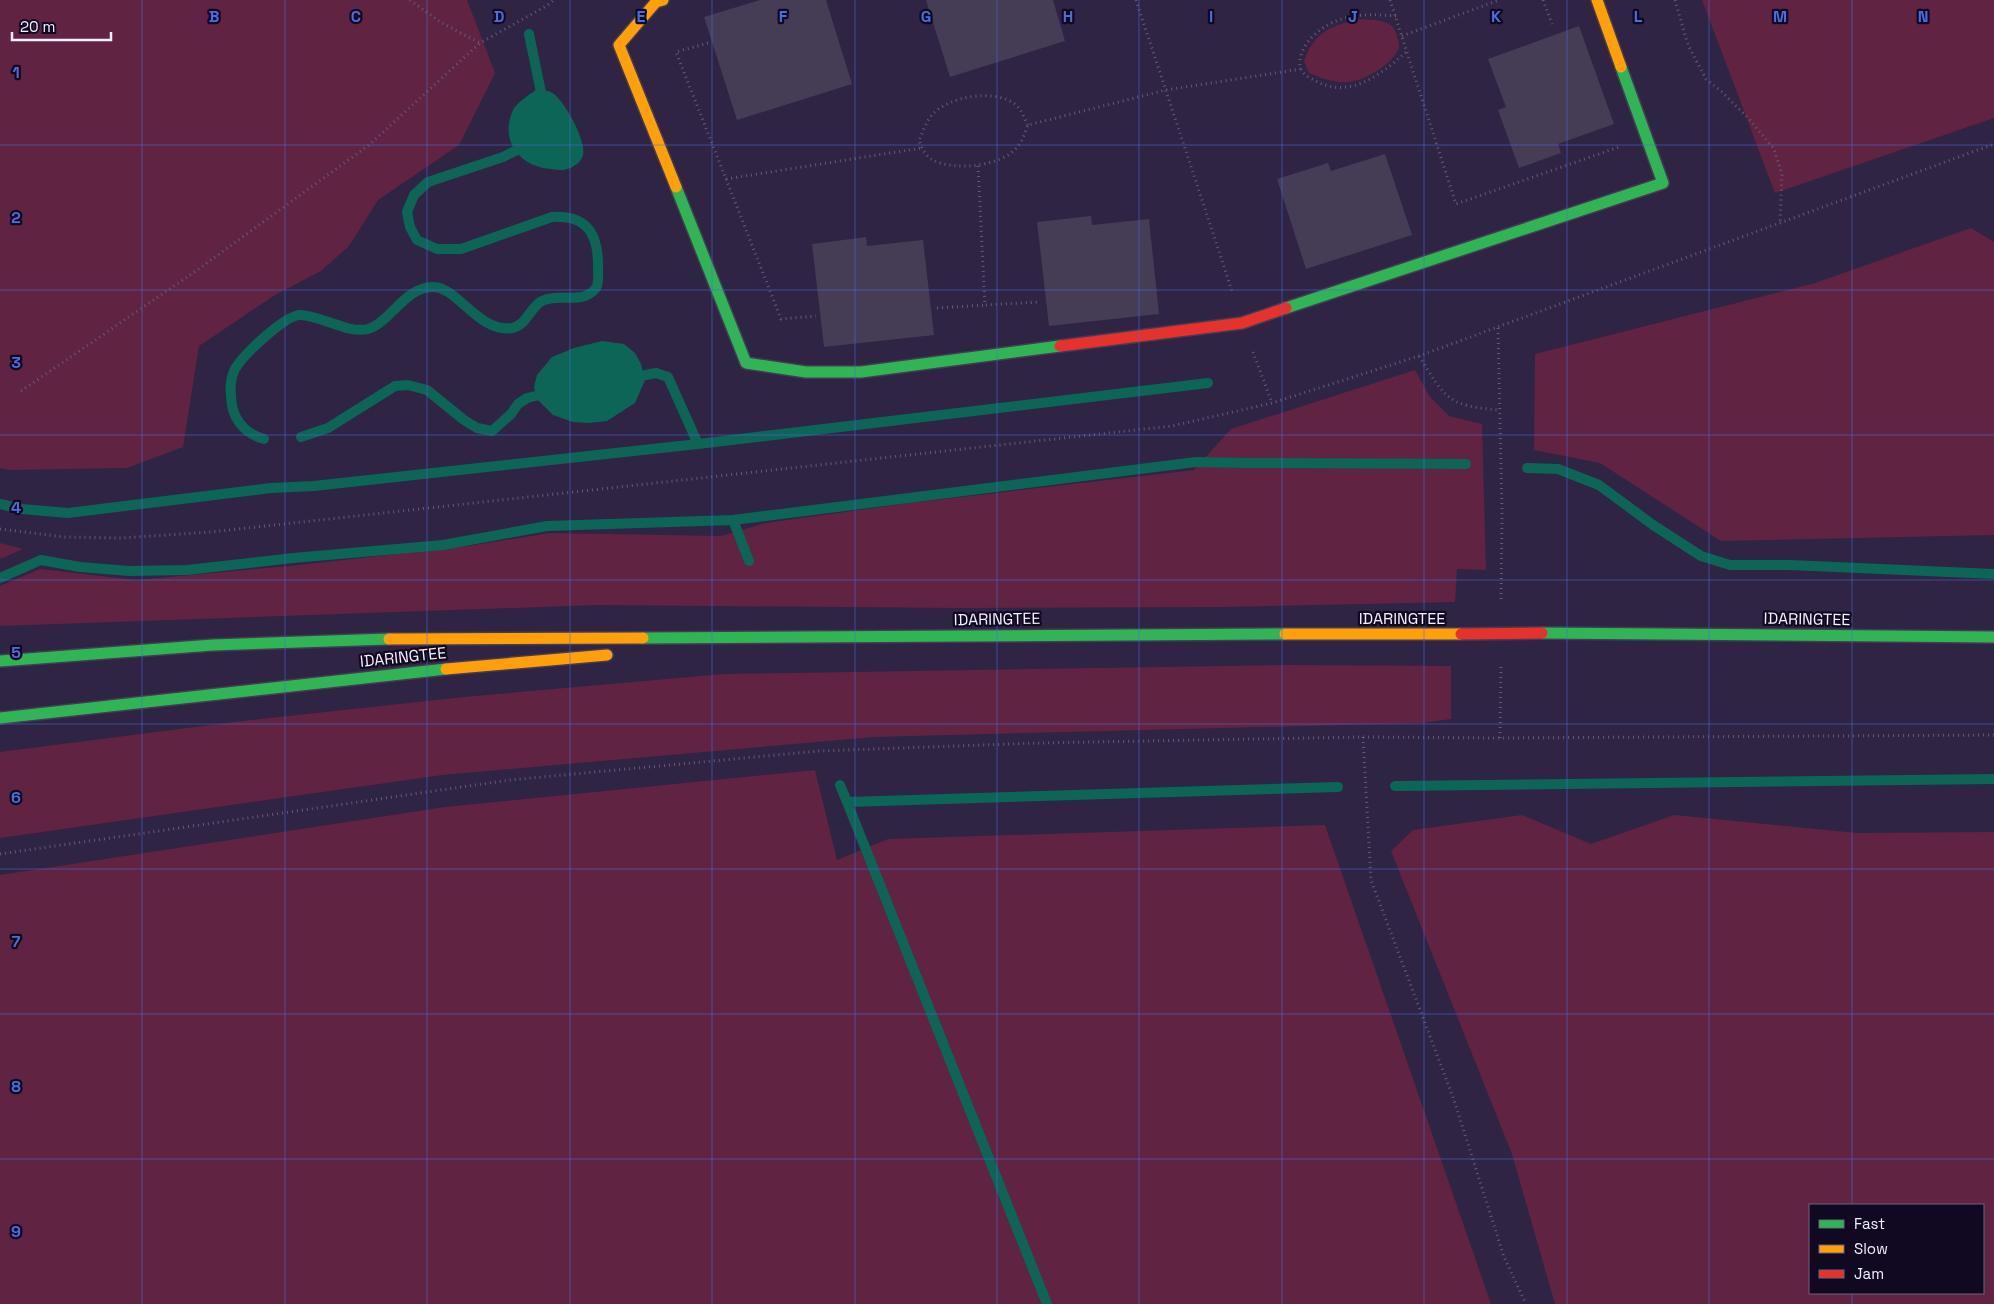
<svg xmlns="http://www.w3.org/2000/svg" width="1994" height="1304" font-family="'Space Grotesk',sans-serif">
<rect width="100%" height="100%" fill="#2f2443"/>
<path fill="#612342" fill-rule="evenodd" d="M0,0H467L495,73L459,145L378,200L349,246L321,271L275,295L199,346L183,447L127,468L9,470L0,468Z
M1702,0H1994V118L1775,193Z
M1359,19C1368,20 1381,19 1389,24C1394,27 1396,31 1397,36C1398,40 1400,44 1399,47C1394,64 1363,82 1347,82C1334,83 1321,78 1309,73L1304,61C1313,33 1332,25 1359,19Z
M1971,228L1994,242V535L1721,541L1600,463L1534,450L1535,354L1815,283Z
M1415,370L1430,397L1449,416L1482,424L1486,570L1457,569L1455,602L1223,607L959,608L597,605L0,626V586L40,569L136,580L290,566L468,546L550,533L721,536L766,523L909,503L1194,470L1231,429Z
M0,543L23,549L0,559Z
M1289,665L1451,666V719L1422,723L874,737L442,775L0,838V752L242,721L464,697L724,674Z
M815,770L837,860L888,839L1325,825L1491,1304H0V875L445,807Z
M1522,815L1591,844L1674,815L1857,833L1994,832V1304H1555L1512,1154L1391,851L1413,830ZM1983,1205V1293H1810V1205Z"/>
<path fill="#0c6557" d="M536,90C542,90 549,90 554,94C566,104 586,140 583,155C581,162 575,166 570,168C564,171 557,170 551,169C520,167 499,141 513,110C517,102 529,95 536,90Z
M602,341L624,344L635,353L641,364L645,380L635,403L607,421L589,423L573,422L553,415L537,399L534,387L537,375L552,357L574,348Z"/>
<g fill="none" stroke-linecap="round" stroke-linejoin="round">
<path stroke="#0c6557" stroke-width="10" d="M529,34L543,102
M631,378L656,373L668,377L698,444
M301,437L328,428L395,386L408,385L427,390L464,420L477,428L492,431L511,414L518,404L527,398L548,393
M264,439C243,433 231,417 231,395C230,386 231,377 235,369C243,355 286,314 301,315C322,316 348,334 368,329C390,323 405,286 434,287C458,288 479,333 512,328C527,325 530,307 542,301C559,292 582,306 596,288C599,283 598,275 598,270C599,236 589,215 552,217L461,249H437L417,240L410,227L407,212L414,195L428,182L503,157L527,145
M1527,468L1558,469L1599,485L1653,525L1701,556L1730,565H1790L1994,574
M0,504L22,509L68,513L271,488L314,486L698,444L1208,383
M733,520L749,561
M0,578L41,560L80,567L129,571L187,570L293,558L443,545L547,526L733,520L1196,462L1250,463L1466,464
M840,785L847,802L1338,787
M1395,786L1994,779
M847,802L1047,1304"/>
</g>
<path fill="#453c56" d="M760,0H826L852,84L737,120L704,17Z
M926,0H1053L1065,41L950,77Z
M1579,26L1614,124L1558,144L1561,153L1519,168L1498,110L1506,107L1488,59Z
M1385,154L1412,235L1306,269L1277,179L1328,163L1331,171Z
M1091,216L1092,225L1149,219L1159,314L1049,326L1037,222Z
M866,237L867,246L923,240L934,335L824,347L812,244Z"/>
<g fill="none" stroke-linecap="round" stroke-linejoin="round">
<defs>
<path id="fast" d="M676,187L746,363L806,372H861L1060,346
M1286,308L1663,183L1621,67
M1542,633L1994,637
M643,638C857,638 1071,634 1285,634
M0,661L213,645L389,639
M0,718L446,669"/>
<path id="slow" d="M663,0L656,2L619,45L676,187
M1597,0L1621,67
M1285,634H1461
M389,639L643,638
M446,669L607,655"/>
<path id="jam" d="M1060,346L1242,323L1286,308"/>
</defs>
<use href="#fast" stroke="#433c52" stroke-width="14"/>
<use href="#slow" stroke="#433c52" stroke-width="14"/>
<use href="#jam" stroke="#433c52" stroke-width="14"/>
<path stroke="#645c73" stroke-width="3" stroke-dasharray="1 4" stroke-linecap="butt" d="M410,0L440,22L480,43
M1136,0L1233,294
M1390,0L1456,204L1619,147
M1543,0L1552,24
M1675,0L1688,45L1706,79L1721,91L1749,119L1774,149L1782,174L1780,223
M1396,16C1364,13 1334,14 1311,38C1304,46 1299,56 1300,66C1302,75 1310,78 1316,81C1351,100 1383,73 1407,51
M1402,36L1499,0
M708,43L676,52L726,179L922,148
M1028,125C1024,118 1022,110 1016,105C996,88 948,96 932,115C926,122 923,132 919,140C921,147 925,155 931,159C952,172 1003,167 1018,146C1023,141 1025,131 1028,125L1166,90L1301,69
M978,166L985,305L1039,302
M726,179L781,319L816,316
M937,308L985,305
M1498,328L1502,511L1501,603
M1253,352L1272,403
M1419,356C1446,399 1447,406 1500,410
M21,391L193,273L369,145L480,43L548,5L554,0
M0,529L64,537L122,538L211,532L1172,426L1272,403L1419,356L1994,144
M1363,737L1371,880L1454,1100L1504,1257L1526,1304
M1500,738L1501,664
M0,854L510,780L819,751L1038,743L1363,737L1500,738L1994,735"/>
<use href="#fast" stroke="#30b455" stroke-width="11"/>
<use href="#slow" stroke="#ff9f0a" stroke-width="11"/>
<use href="#jam" stroke="#e5322d" stroke-width="11"/>
<defs>
<path id="jam-bridge" d="M1461,634L1542,633"/>
</defs>
<use href="#jam-bridge" stroke="#433c52" stroke-width="14" stroke-linecap="butt"/>
<use href="#jam-bridge" stroke="#e5322d" stroke-width="11"/>
</g>
<path fill="none" stroke="#486ee0" stroke-width="1" stroke-opacity="0.55" d="M142,0V1304M285,0V1304M427,0V1304M570,0V1304M712,0V1304M855,0V1304M997,0V1304M1139,0V1304M1282,0V1304M1424,0V1304M1567,0V1304M1709,0V1304M1852,0V1205M0,145H1994M0,290H1994M0,435H1994M0,580H1994M0,724H1994M0,869H1994M0,1014H1994M0,1159H1994M1852,1293V1304"/>
<g text-anchor="middle" dominant-baseline="central" stroke-width="4.5" stroke-linejoin="round" paint-order="stroke">
<g font-size="16" fill="#f2effe" stroke="#110922">
<text x="1402" y="618">IDARINGTEE</text>
<text transform="translate(997 619) rotate(-1)">IDARINGTEE</text>
<text transform="translate(1807 619) rotate(1)">IDARINGTEE</text>
<text transform="translate(403 657) rotate(-6)">IDARINGTEE</text>
</g>
</g>
<g font-size="16" text-anchor="middle" font-weight="bold" fill="#486ee0" stroke="#110922" stroke-width="4.5" stroke-linejoin="round" paint-order="stroke">
<text x="214" y="22">B</text>
<text x="356" y="22">C</text>
<text x="499" y="22">D</text>
<text x="641" y="22">E</text>
<text x="783" y="22">F</text>
<text x="926" y="22">G</text>
<text x="1068" y="22">H</text>
<text x="1211" y="22">I</text>
<text x="1353" y="22">J</text>
<text x="1496" y="22">K</text>
<text x="1638" y="22">L</text>
<text x="1780" y="22">M</text>
<text x="1923" y="22">N</text>
<text x="16" y="78">1</text>
<text x="16" y="223">2</text>
<text x="16" y="368">3</text>
<text x="16" y="513">4</text>
<text x="16" y="658">5</text>
<text x="16" y="803">6</text>
<text x="16" y="947">7</text>
<text x="16" y="1092">8</text>
<text x="16" y="1237">9</text>
</g>
<rect x="1809" y="1204" width="175" height="90" fill="#110922" stroke="#6b657a"/>
<rect x="1819" y="1220" width="25" height="8" fill="#30b455" stroke="#6b657a"/>
<text x="1854" y="1229" font-size="15" fill="#f2effe">Fast</text>
<rect x="1819" y="1245" width="25" height="8" fill="#ff9f0a" stroke="#6b657a"/>
<text x="1854" y="1254" font-size="15" fill="#f2effe">Slow</text>
<rect x="1819" y="1270" width="25" height="8" fill="#e5322d" stroke="#6b657a"/>
<text x="1854" y="1279" font-size="15" fill="#f2effe">Jam</text>
<path d="M12 32v8h99v-8" fill="none" stroke="#f2effe" stroke-width="2.5"/>
<text x="20" y="32" font-size="15" fill="#f2effe" stroke="#110922" stroke-width="4" paint-order="stroke">20 m</text>
</svg>
